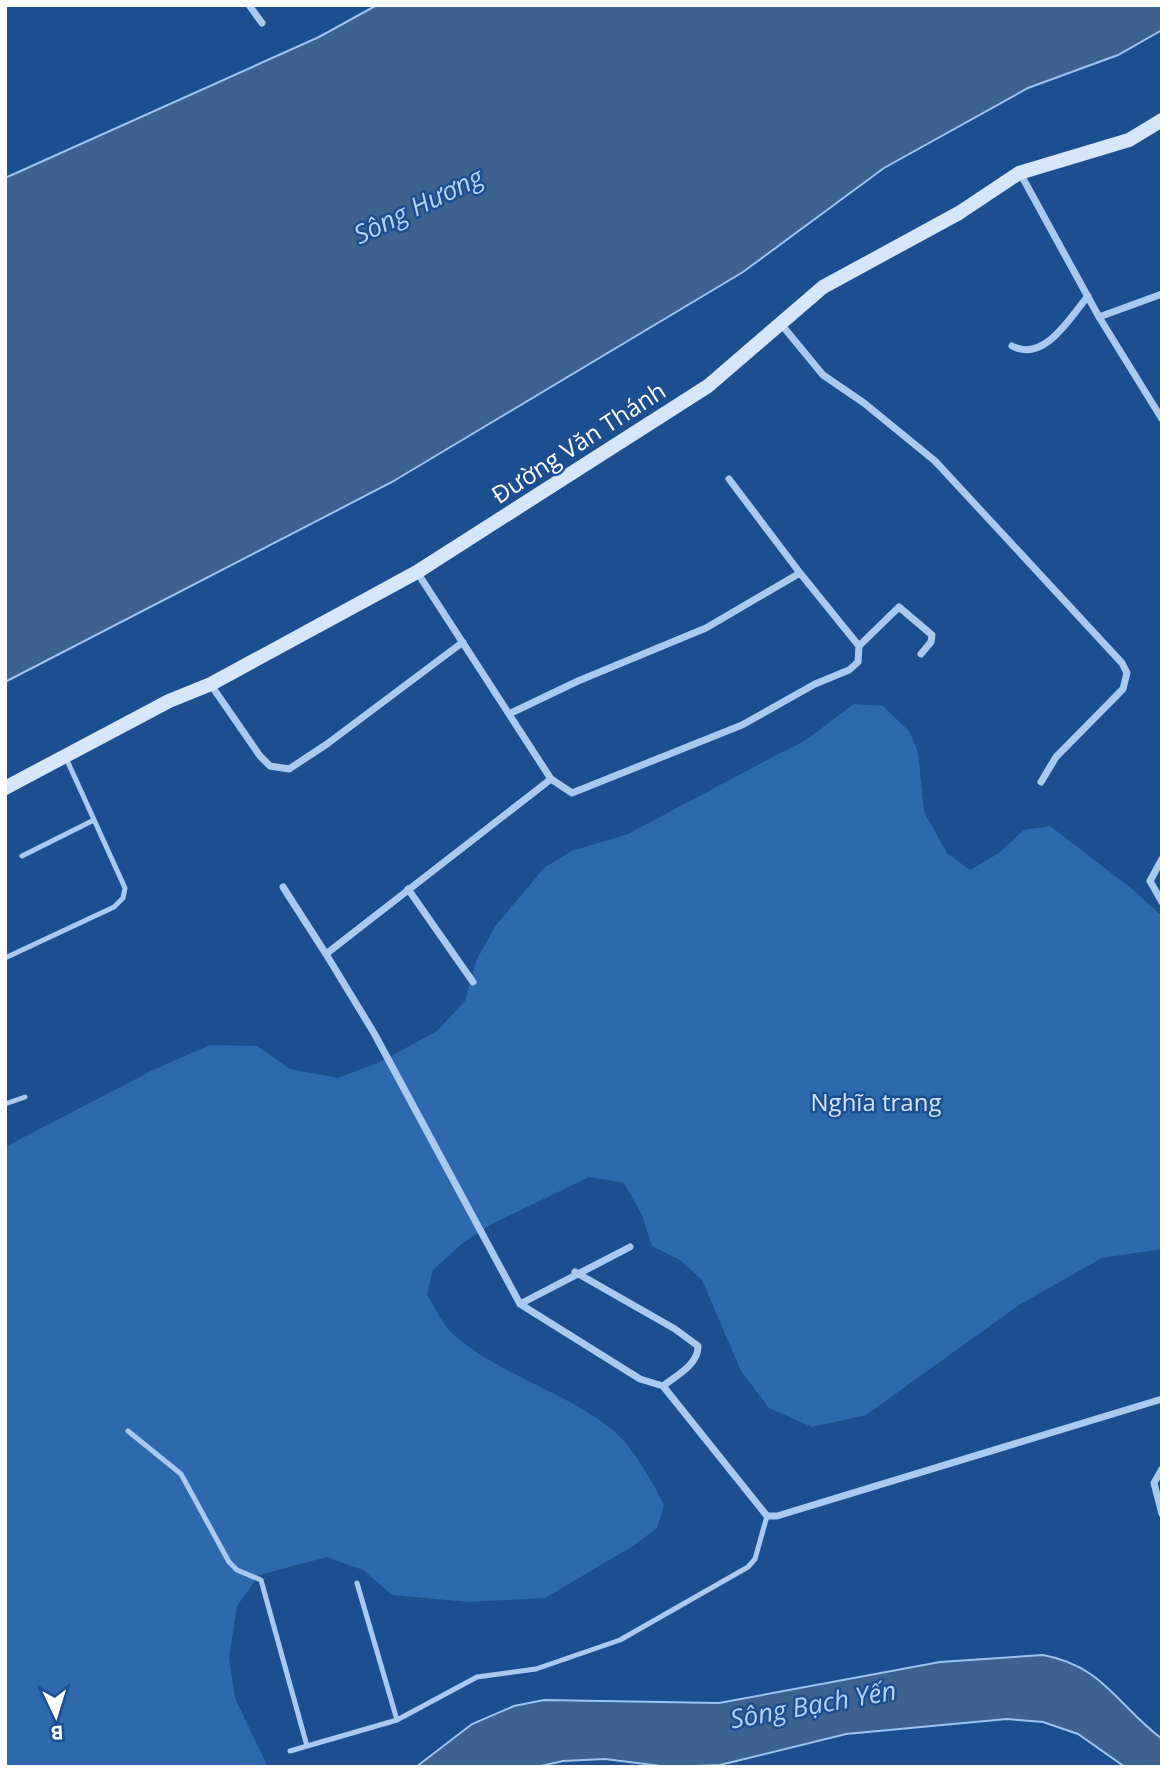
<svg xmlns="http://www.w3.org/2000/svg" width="1167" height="1772" font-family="'Open Sans',sans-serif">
<rect width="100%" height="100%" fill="#1b4f8f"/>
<path fill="#2e69ad" d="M854,704L883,706L909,731L918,752L924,812L947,853L970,870L999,853L1024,830L1050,826L1132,889L1162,916V1249L1102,1258L1019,1305L866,1415L812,1427L769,1408L741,1371L702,1280L680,1260L652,1246L642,1215L624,1183L589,1177L492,1224L464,1242L433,1270L427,1294C434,1306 442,1324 453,1334C498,1374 561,1390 609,1427C631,1443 652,1481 664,1505L657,1528L633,1546L545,1598L469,1602L392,1595L363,1570L327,1557L259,1575L237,1606L229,1658L235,1698L268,1767H5V1147L153,1070L210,1045L257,1046L290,1069L338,1078L380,1062L437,1031L465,1001L476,961L496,925L545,867L572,851L628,834L782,752C811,740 828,722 854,704Z"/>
<path fill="#3c6290" stroke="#9cc4f0" stroke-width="2" d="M377,5H1162V30L1118,55L1028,88L884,168L743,272L392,482L5,682V178L319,37Z
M1043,1655C1103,1666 1117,1705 1162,1739V1767H1125L1078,1734L1043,1722L1007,1719L846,1734L720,1765L669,1767L605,1759L563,1761L537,1767H416L472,1724L514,1706L544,1700L719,1703L940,1662Z"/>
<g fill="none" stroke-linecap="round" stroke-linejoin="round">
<path stroke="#a9c9ee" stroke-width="5" d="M22,856L94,820
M5,958L114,907L123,898L125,888L66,758
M5,1104L25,1097
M128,1431L181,1474L229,1562L237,1570L261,1580L307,1746
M357,1583L397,1720
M290,1751L397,1720L477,1677L536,1669L620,1640L748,1567L755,1559L767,1516"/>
<path stroke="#a9c9ee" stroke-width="7" d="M249,5L262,23
M1020,173L1099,317L1162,419
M1099,317L1162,294
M781,324L823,375L864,403L935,461L1122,663L1127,673L1123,689L1056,757L1041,782
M1012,346C1044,363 1070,318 1088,296
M729,479L800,573
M417,572L551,779L326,954L374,1033L520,1304L640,1379L663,1386L767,1516H777L1162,1399
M211,685L260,756L270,766L289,769L327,744L463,642
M511,713L578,681L706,628L800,573L859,646L899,607L932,635L931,642L921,654
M551,779L572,793L742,725L815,684L849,670L858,662L859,646
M1162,859L1150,881L1162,902
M283,887L326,954
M408,889L473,982
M575,1272L675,1329L698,1346C699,1364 676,1376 663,1386
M520,1304L630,1247
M1162,1469L1154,1483L1162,1514"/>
<path stroke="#d6e6fa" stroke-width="14" d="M5,788L169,701L211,684L417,572L708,386L823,287L959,213L1019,173L1129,140L1162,120"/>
</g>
<g text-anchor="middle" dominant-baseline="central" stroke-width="5" stroke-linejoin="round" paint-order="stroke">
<g font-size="24" fill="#fff" stroke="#1b4f8f">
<text transform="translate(578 442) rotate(-33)">Đường Văn Thánh</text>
</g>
<g font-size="24" fill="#cfe3fa" stroke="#1b4f8f">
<text x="876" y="1101">Nghĩa trang</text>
</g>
<g font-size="26" font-style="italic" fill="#b5d3f5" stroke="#1b4f8f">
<text transform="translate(418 205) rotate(-26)">Sông Hương</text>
<text transform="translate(813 1704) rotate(-10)">Sông Bạch Yến</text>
</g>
</g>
<rect width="1167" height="1772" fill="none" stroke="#ffffff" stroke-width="14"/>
<g transform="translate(56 1716) rotate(176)" stroke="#1b4f8f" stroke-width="5" paint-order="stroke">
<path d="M0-5L12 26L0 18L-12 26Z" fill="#ffffff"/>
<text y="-10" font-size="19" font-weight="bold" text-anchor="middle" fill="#ffffff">B</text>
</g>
</svg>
